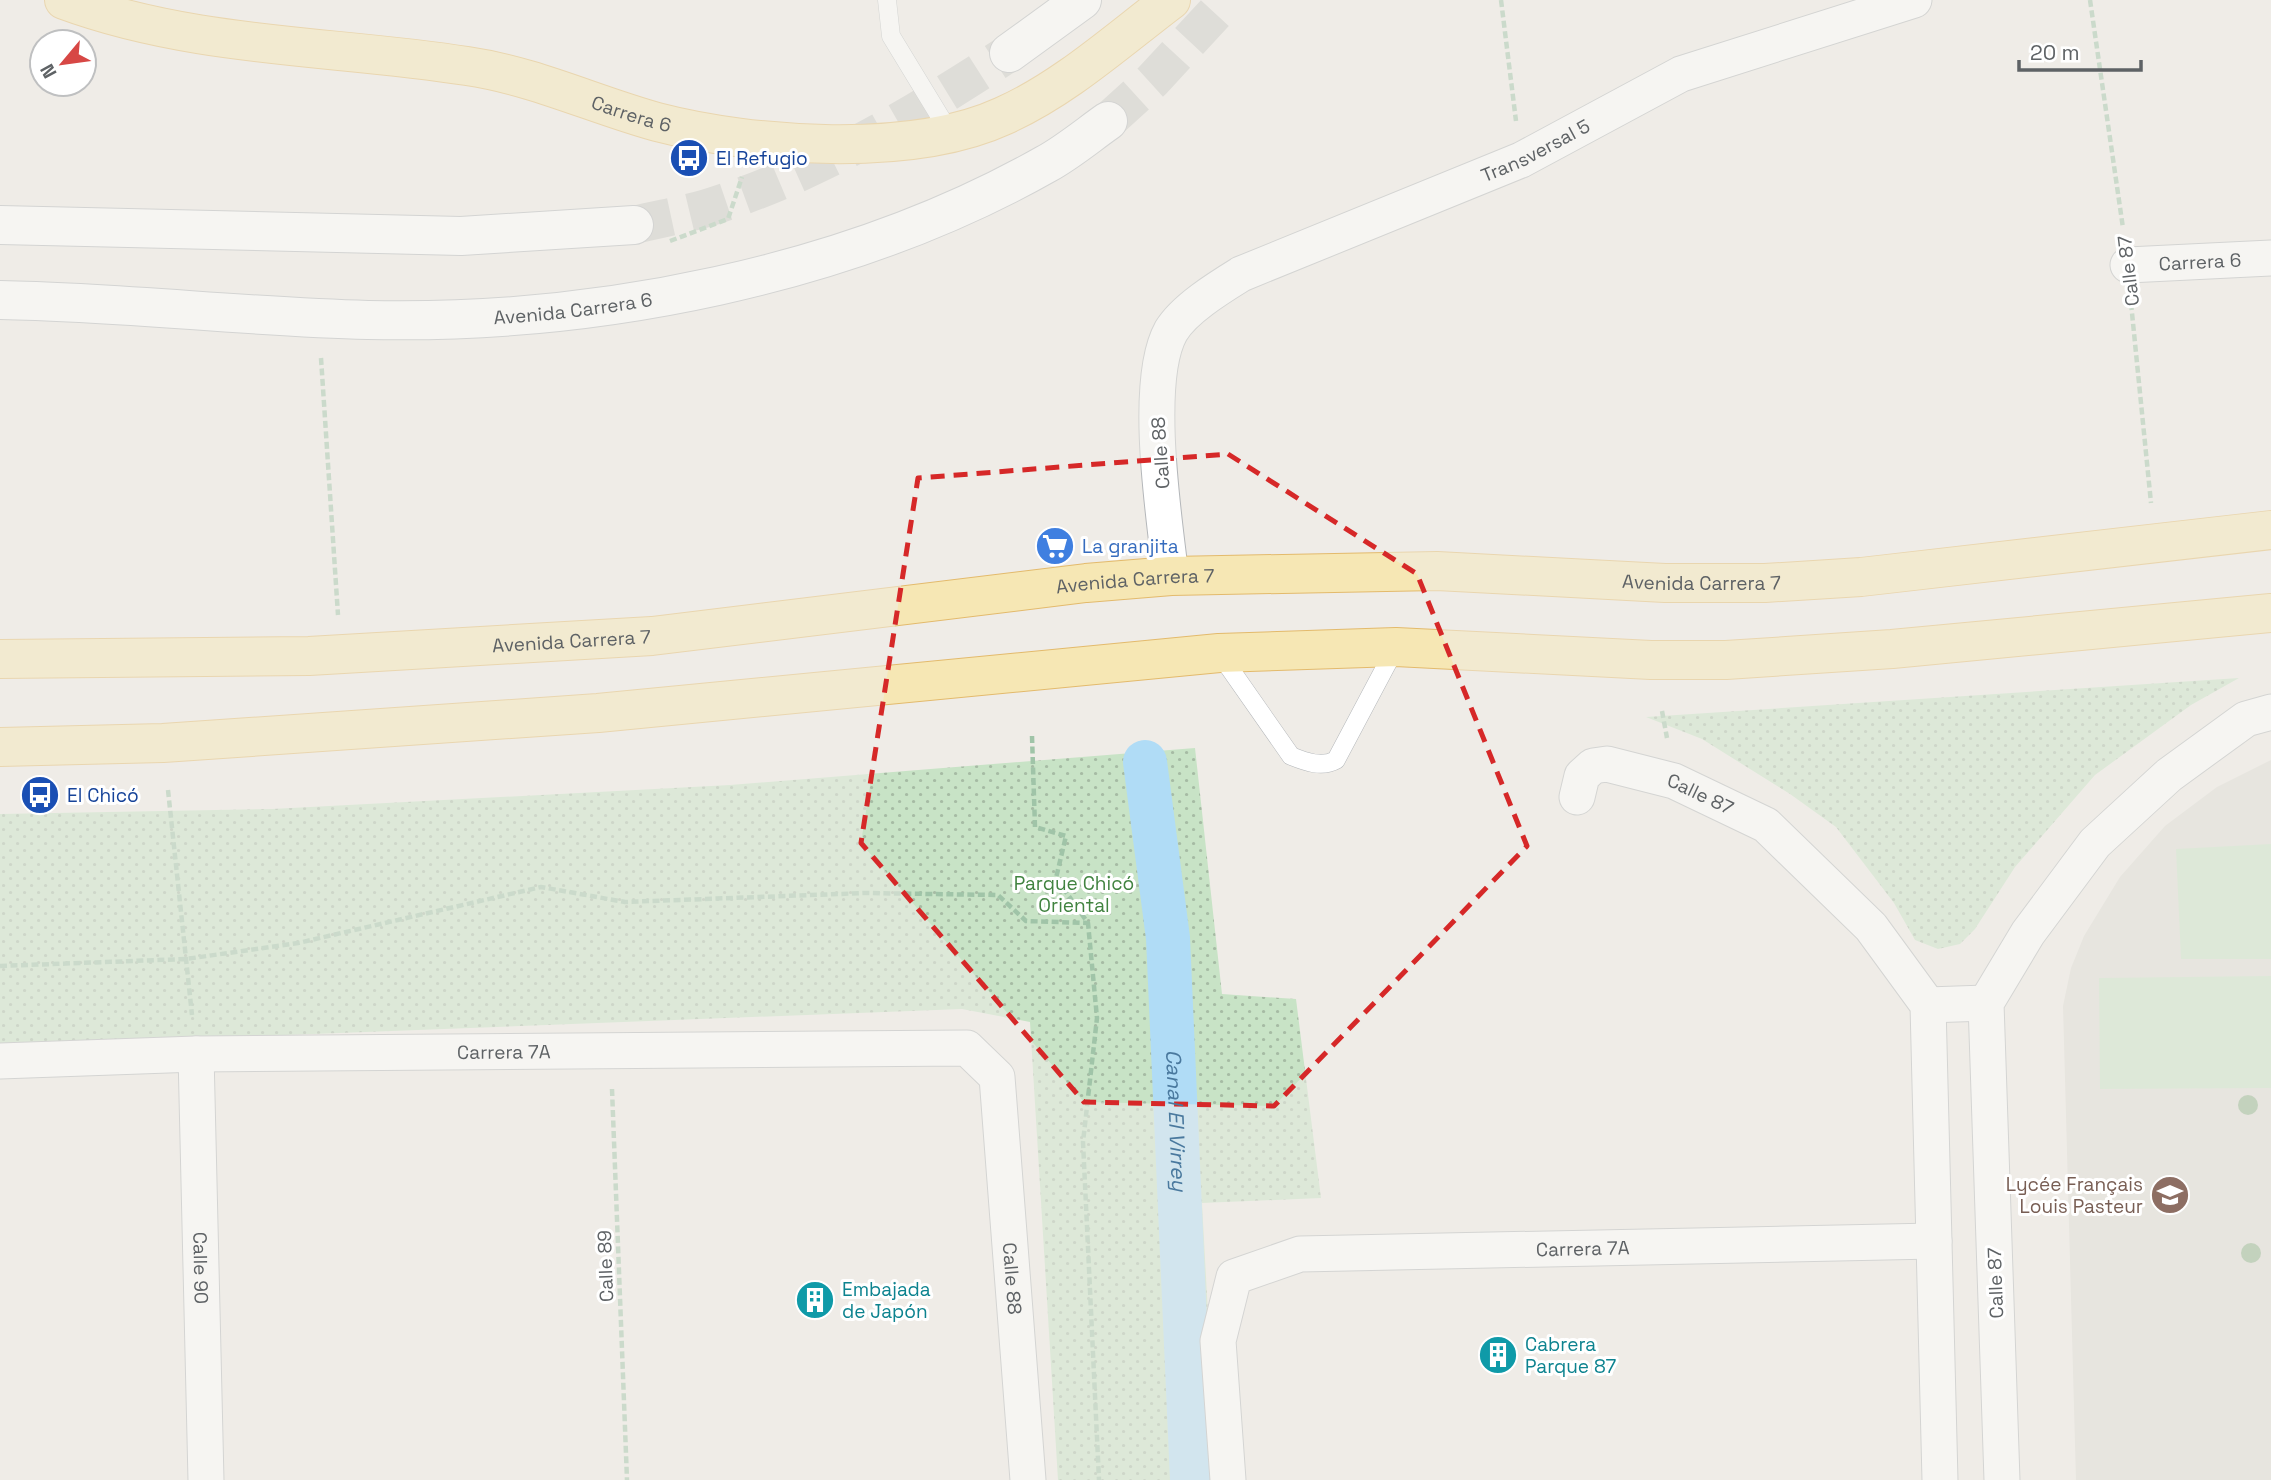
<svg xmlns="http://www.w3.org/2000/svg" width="2271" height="1480" font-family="'Space Grotesk',sans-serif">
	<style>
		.education { fill: #dedbd5 }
		.grass { fill: url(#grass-dots) }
		.garden { fill: #c8e3c6 }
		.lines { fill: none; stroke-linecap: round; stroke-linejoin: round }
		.canal { stroke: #b0dcf6; stroke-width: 44 }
		.secondary-tunnel { stroke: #cbcac6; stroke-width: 38; stroke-dasharray: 38 19; stroke-linecap: butt }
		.service-casing { stroke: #b4b7ba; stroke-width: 19 }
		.minor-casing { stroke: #b4b7ba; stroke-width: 37 }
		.secondary-casing { stroke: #b3b6ba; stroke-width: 40 }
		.primary-casing { stroke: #e3ba6c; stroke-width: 40 }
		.path { stroke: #a0c4a8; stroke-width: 4.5; stroke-dasharray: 7 3.5; stroke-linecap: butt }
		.service { stroke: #fff; stroke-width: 18 }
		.minor { stroke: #fff; stroke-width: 35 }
		.secondary { stroke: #fff; stroke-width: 38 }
		.primary { stroke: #f6e7b4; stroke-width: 38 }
		.tree { fill: #8fb28b }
		.marked { fill: none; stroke: #d62828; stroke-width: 5; stroke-dasharray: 14 9; stroke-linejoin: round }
		.labels { text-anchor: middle; stroke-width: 6; stroke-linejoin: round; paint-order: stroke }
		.street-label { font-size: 19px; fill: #5e6265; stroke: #fff }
		.transit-label { font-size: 19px; fill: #164399; stroke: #fff; text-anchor: start }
		.shop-label { font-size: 19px; fill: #366cbe; stroke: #fff; text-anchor: start }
		.park-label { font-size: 19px; fill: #418340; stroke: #fff }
		.education-label { font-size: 19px; fill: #785e54; stroke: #fff; text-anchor: end }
		.culture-label { font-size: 19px; fill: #0d838f; stroke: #fff; text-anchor: start }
		.water-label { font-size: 21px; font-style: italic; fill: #4a799e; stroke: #fff }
	</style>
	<defs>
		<pattern id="grass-dots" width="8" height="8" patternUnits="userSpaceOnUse" patternTransform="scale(1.75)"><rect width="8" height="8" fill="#c8e3c6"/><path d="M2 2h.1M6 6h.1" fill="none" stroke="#a6bba4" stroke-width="1.8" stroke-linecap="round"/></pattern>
	</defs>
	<rect width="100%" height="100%" fill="#efece7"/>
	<path class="education" d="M2271,760V1480H2076L2063,1006L2071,968L2084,936L2120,877L2165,826L2217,787Z"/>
	<path class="grass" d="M2239,678L2191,705L2095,775L2015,867L1975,929L1960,944L1938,949L1915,940L1894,903L1836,827L1790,794L1702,739L1646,717Z
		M1195,748L1222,994L1296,999L1321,1198L1202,1203L1217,1480H1058L1030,1022L962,1009L0,1046V814L272,809L730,785Z"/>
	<path class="garden" d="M2271,844V959H2181L2176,849Z
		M2271,976V1088L2100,1089L2099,978Z"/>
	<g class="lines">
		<path class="canal" id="s1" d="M1145,762L1168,938L1192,1480"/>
		<path class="secondary-tunnel" d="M1108,121L1152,81L1227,0
			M634,225C658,219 683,215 707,208C816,174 914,115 1009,53"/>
		<g class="service-casing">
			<path id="service" d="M887,0L891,36L950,133
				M1219,653L1291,756C1306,762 1322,768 1336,760L1396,647"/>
		</g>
		<g class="minor-casing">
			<g id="minor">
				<path id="s2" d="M2128,265L2271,258"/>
				<path id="s3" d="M1171,576C1164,518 1143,381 1171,331C1184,309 1220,287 1241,274L1521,160L1681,74L1914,0"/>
				<path id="s4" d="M1577,797L1582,776L1593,766L1607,764L1674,781L1766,825L1871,927L1928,1005L1940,1480"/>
				<path d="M1928,1005L1986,1003"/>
				<path id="s5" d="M196,1054L206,1480"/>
				<path id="s6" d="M0,1061L196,1054L967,1048L997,1077L1028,1480"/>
				<path id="s7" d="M1228,1480L1218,1341L1234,1277L1300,1254L1934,1241"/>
				<path d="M2002,1480L1986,1003L2028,933L2095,843L2169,775L2246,719L2271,712"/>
			</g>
		</g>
		<g class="secondary-casing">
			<g id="secondary">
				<path d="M1009,53L1082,0"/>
				<path d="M0,225L461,236L634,225"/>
				<path id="s8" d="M0,300C123,302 245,317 368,320C595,325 848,276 1046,164C1068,152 1088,135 1108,121"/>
			</g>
		</g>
		<g class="primary-casing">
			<g id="primary">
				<path id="s9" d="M64,0C194,48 332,45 467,66C535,76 592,104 657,122C753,147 912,158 1003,116C1064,89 1118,40 1171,0"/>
				<path id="s10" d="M0,659L309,656L652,636L1086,583L1171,576L1437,571L1665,583H1765L1861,577L2271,530"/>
				<path d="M0,747L163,743L598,713L1219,653L1396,647L1651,660H1726L1892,649L2271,613"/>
			</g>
		</g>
		<path class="path" d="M1501,0L1516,121
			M2090,0L2123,228
			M670,241L728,219L742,177
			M2131,303L2151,503
			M321,358L338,615
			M1662,711L1667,738
			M1032,736L1035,827L1066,836L1056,878L1088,923L1097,1018L1083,1142L1099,1480
			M168,790L192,1015
			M0,966L186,959L298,943L541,887L625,902L865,893L998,895L1026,921L1088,923
			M612,1089L627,1480"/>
		<use href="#service" class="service"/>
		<use href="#minor" class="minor"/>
		<use href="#secondary" class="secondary"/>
		<use href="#primary" class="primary"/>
	</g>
	<g class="tree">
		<circle cx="2248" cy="1105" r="10"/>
		<circle cx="2251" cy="1253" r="10"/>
	</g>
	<path d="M0 0H2271V1480H0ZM1228,454L1417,574L1527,846L1274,1106L1084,1102L861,843L918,478Z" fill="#efece7" fill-opacity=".55" fill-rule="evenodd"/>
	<path class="marked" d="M1228,454L1417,574L1527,846L1274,1106L1084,1102L861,843L918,478Z"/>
	<defs>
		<g id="bus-disc" transform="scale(2.0125)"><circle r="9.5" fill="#1a4fb4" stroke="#fff"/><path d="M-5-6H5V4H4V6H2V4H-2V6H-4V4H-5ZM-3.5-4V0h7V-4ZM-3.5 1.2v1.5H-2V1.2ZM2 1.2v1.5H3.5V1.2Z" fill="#fff"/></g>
		<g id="supermarket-disc" transform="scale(2.0125)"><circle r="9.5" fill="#3f7fe0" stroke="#fff"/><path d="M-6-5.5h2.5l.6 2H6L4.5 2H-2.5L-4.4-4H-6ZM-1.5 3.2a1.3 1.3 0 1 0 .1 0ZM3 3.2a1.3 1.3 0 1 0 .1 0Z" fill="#fff"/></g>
		<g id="school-disc" transform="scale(2.0125)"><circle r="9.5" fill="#8d6e63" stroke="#fff"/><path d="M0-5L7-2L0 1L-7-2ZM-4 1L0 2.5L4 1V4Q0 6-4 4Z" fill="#fff"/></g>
		<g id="building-disc" transform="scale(2.0125)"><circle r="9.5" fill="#0f9aa8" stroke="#fff"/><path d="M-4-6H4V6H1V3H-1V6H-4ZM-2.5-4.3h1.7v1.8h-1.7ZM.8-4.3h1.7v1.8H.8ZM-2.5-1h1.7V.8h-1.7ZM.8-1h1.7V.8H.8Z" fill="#fff"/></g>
	</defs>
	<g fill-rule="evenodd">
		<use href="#bus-disc" x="689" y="158"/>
		<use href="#supermarket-disc" x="1055" y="546"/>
		<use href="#bus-disc" x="40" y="795"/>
		<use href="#school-disc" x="2170" y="1195"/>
		<use href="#building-disc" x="815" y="1300"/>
		<use href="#building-disc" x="1498" y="1355"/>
	</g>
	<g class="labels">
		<g class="street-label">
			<text dy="7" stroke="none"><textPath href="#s9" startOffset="581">Carrera 6</textPath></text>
			<text dy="7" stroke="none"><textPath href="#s3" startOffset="658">Transversal 5</textPath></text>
			<text dy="7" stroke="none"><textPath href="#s2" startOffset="72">Carrera 6</textPath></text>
			<text transform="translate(2128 271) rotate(-97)" y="7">Calle 87</text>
			<text dy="7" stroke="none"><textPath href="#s8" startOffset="574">Avenida Carrera 6</textPath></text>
			<text transform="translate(1160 453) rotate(-94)" y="7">Calle 88</text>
			<text dy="7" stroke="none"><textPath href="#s10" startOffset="1139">Avenida Carrera 7</textPath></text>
			<text dy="7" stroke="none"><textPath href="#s10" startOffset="1706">Avenida Carrera 7</textPath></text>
			<text dy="7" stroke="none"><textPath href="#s10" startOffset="572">Avenida Carrera 7</textPath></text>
			<text dy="7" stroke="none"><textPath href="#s4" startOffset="149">Calle 87</textPath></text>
			<text dy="7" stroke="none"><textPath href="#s6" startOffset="504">Carrera 7A</textPath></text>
			<text dy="7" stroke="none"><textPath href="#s7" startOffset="558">Carrera 7A</textPath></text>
			<text transform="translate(605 1266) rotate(-92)" y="7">Calle 89</text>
			<text dy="7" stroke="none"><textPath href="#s5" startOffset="214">Calle 90</textPath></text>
			<text dy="7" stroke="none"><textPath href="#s6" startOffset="1211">Calle 88</textPath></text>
			<text transform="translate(1995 1283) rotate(-92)" y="7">Calle 87</text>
		</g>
		<g class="transit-label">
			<text x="716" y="165">El Refugio</text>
			<text x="67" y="802">El Chicó</text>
		</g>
		<g class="shop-label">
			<text x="1082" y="553">La granjita</text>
		</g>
		<g class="park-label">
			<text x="1074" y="890">Parque Chicó<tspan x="1074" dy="22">Oriental</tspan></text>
		</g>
		<g class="education-label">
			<text x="2143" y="1191">Lycée Français<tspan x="2143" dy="22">Louis Pasteur</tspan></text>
		</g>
		<g class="culture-label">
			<text x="842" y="1296">Embajada<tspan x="842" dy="22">de Japón</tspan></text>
			<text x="1525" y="1351">Cabrera<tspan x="1525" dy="22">Parque 87</tspan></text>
		</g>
		<g class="water-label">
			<text dy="7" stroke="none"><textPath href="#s1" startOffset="360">Canal El Virrey</textPath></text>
		</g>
	</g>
	<g transform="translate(63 63) rotate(241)"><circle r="33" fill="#ffffff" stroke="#bfc0c1" stroke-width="2"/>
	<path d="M0-5L12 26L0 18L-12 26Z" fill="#d74745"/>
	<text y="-10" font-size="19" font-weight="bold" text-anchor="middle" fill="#5e6265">N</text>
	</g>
	<path d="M2019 60v10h122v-10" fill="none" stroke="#5e6265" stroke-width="3.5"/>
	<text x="2030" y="60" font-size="21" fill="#5e6265" stroke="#ffffff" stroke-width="5" paint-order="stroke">20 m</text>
</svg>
